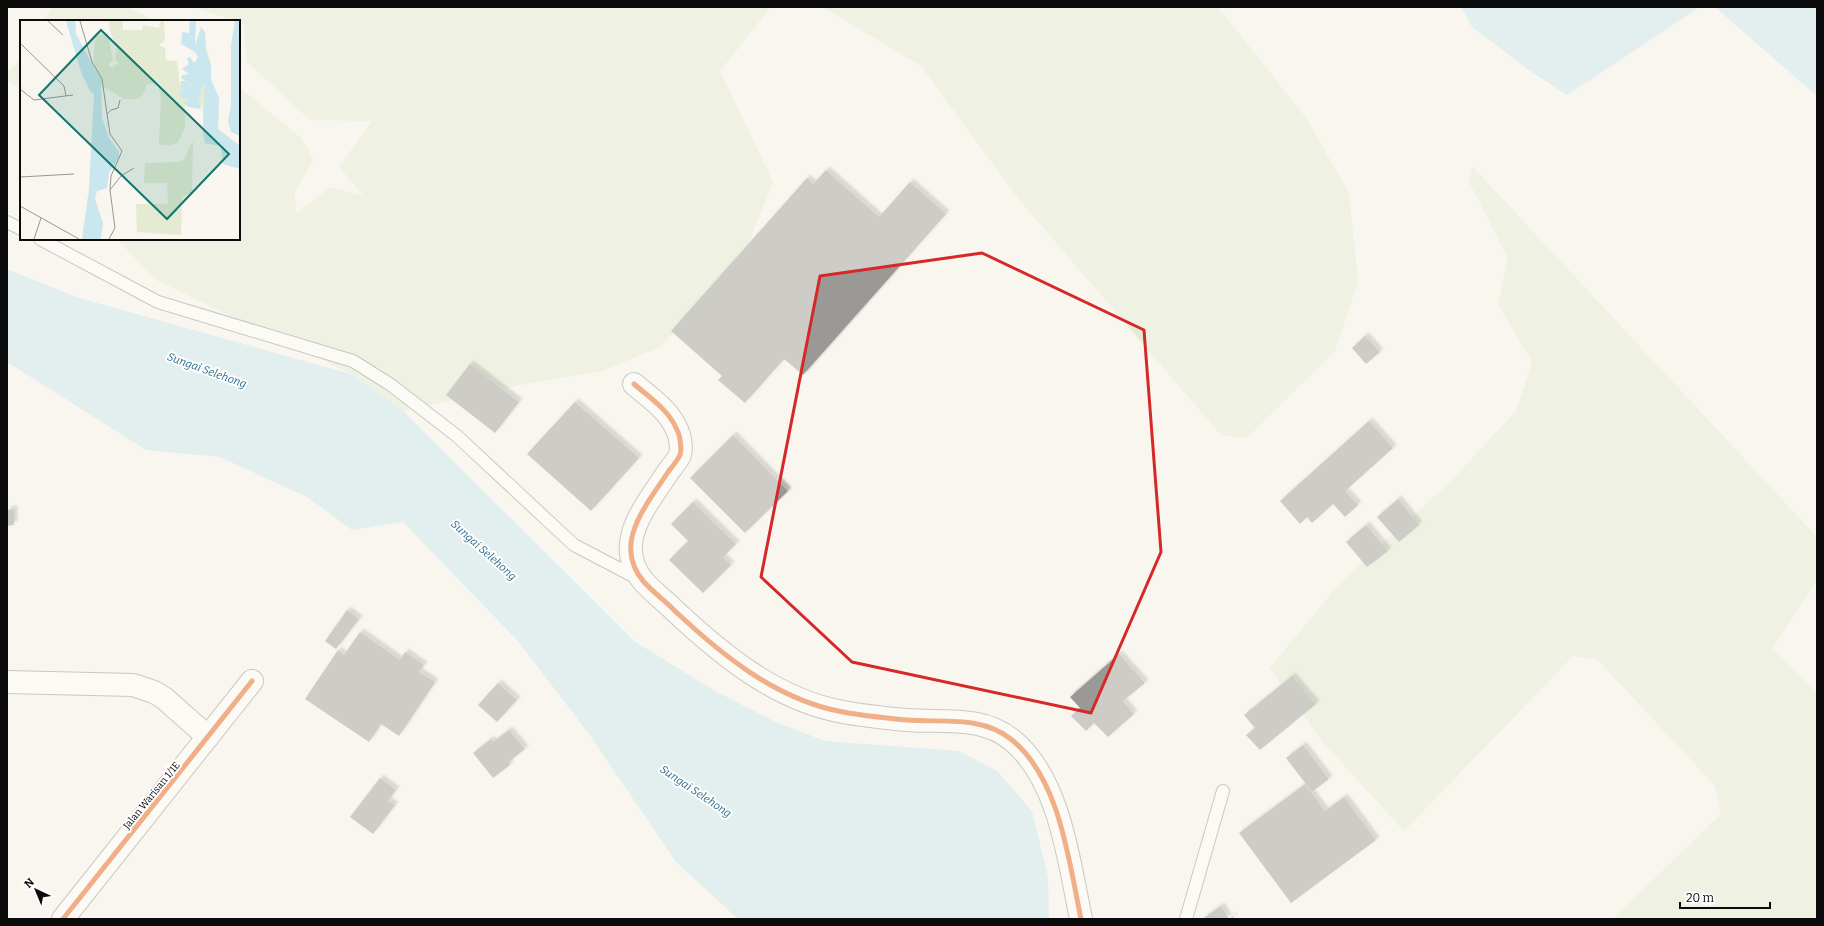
<svg xmlns="http://www.w3.org/2000/svg" width="1824" height="926" font-family="Bitter,serif">
	<style>
		.green { fill: #e4ebd2 }
		.water { fill: #cae6ee }
		.building { fill: #9b9995; filter: url(#shadow) }
		.lines { fill: none; stroke-linecap: round; stroke-linejoin: round }
		.service-casing { stroke: #92918e; stroke-width: 14 }
		.minor-casing { stroke: #92918e; stroke-width: 24 }
		.service { stroke: #fefefd; stroke-width: 12 }
		.minor { stroke: #fefefd; stroke-width: 22 }
		.cycleway-casing { stroke: #fff; stroke-width: 8 }
		.cycleway { stroke: #e8590c; stroke-width: 5 }
		.marked { fill: none; stroke: #d62828; stroke-width: 3; stroke-linejoin: round }
		.labels { text-anchor: middle; stroke-width: 4; stroke-linejoin: round; paint-order: stroke }
		.street-label { font-size: 10px; fill: #0b0b0b; stroke: #fff }
		.water-label { font-size: 11px; font-style: italic; fill: #266a8b; stroke: #fff }
		.inset-road { fill: none; stroke: #999894; stroke-width: 1 }
		.view { fill: #0f766e; fill-opacity: 0.15; stroke: #0f766e; stroke-width: 2 }
		.inset-edge { fill: none; stroke: #0b0b0b; stroke-width: 2 }
	</style>
	<defs>
		<filter id="shadow"><feDropShadow dx="3.5" dy="-3.5" stdDeviation="1" flood-color="#0004"/></filter>
	</defs>
	<rect width="100%" height="100%" fill="#f8f6ef"/>
	<path class="green" d="M52,7H128L155,21H44Z
		M194,7H771L720,71L773,182L741,262L660,347L602,371L526,384L403,411L354,375L156,280L117,239H239V87L301,138L314,160L294,192L297,213L330,187L364,196L339,167L372,121L310,120L247,62L244,25L239,23V21H234Z
		M823,7H1218L1306,118L1349,193L1358,281L1335,351L1247,438L1221,435L1017,197L921,66Z
		M21,57V89L7,80V72L17,63Z
		M1472,166L1817,537V580L1772,649L1817,693V919H1613L1721,814L1715,786L1598,660L1573,656L1404,831L1322,741L1270,668L1340,583L1449,483L1516,411L1532,362L1498,304L1508,258L1469,182Z"/>
	<path class="water" d="M1461,7H1700L1567,95L1526,68L1472,27Z
		M1715,7H1817V96Z
		M7,269L76,297L354,375L403,411L634,641L715,691L776,722L825,741L959,751L997,771L1032,811L1048,877L1049,919H738L676,862L589,734L518,641L403,522L352,530L307,497L220,457L146,450L7,362Z"/>
	<path class="building" d="M826,170L879,217L910,182L946,214L803,375L784,359L745,403L718,380L722,376L671,331L807,178L813,184Z
		M1365,336L1380,352L1366,364L1352,348Z
		M470,364L519,402L495,433L446,395Z
		M575,402L639,458L591,511L527,454Z
		M1369,421L1393,448L1345,491L1358,505L1345,517L1333,504L1312,523L1307,517L1300,524L1280,501Z
		M733,435L788,491L745,533L690,478Z
		M1398,499L1419,525L1399,542L1377,517Z
		M693,502L736,544L723,557L731,565L703,593L669,560L688,541L671,524Z
		M14,509V525L7,526V510Z
		M1366,525L1388,551L1367,567L1346,542Z
		M347,610L359,619L336,649L325,641Z
		M360,632L400,660L405,652L424,665L419,672L435,682L399,736L381,724L369,742L305,699L338,650L344,655Z
		M1119,654L1145,683L1123,701L1134,714L1108,737L1094,723L1086,731L1071,716L1080,708L1070,697Z
		M1292,676L1316,704L1260,750L1246,735L1255,728L1244,715Z
		M498,683L517,700L497,722L478,705Z
		M509,730L525,749L509,762L510,765L493,778L473,753L491,739L493,742Z
		M1303,745L1329,779L1312,792L1286,758Z
		M380,778L396,790L388,801L395,805L373,834L350,817Z
		M1305,784L1325,811L1344,797L1376,840L1291,903L1239,833Z
		M1221,906L1229,919L1233,916L1234,919H1202Z"/>
	<g class="lines">
		<g class="service-casing">
			<path id="service" d="M7,222L21,229
				M40,239L158,302L353,361L391,385L457,436L574,545L639,579
				M1186,919L1223,791"/>
		</g>
		<g class="minor-casing">
			<path id="minor" d="M634,384C650,398 669,410 677,430C680,435 682,449 680,455C677,461 672,467 668,472C647,505 611,544 644,582C653,592 665,601 675,611C723,656 777,700 843,712C864,716 886,718 906,720C943,723 982,715 1012,740C1060,779 1069,862 1081,919
				M7,682L133,685L154,692L164,698L208,737
				M63,919L252,681"/>
		</g>
		<use href="#service" class="service"/>
		<use href="#minor" class="minor"/>
		<g class="cycleway-casing">
			<path id="cycleway" d="M634,384C650,398 669,410 677,430C680,435 682,449 680,455C677,461 672,467 668,472C647,505 611,544 644,582C653,592 665,601 675,611C723,656 777,700 843,712C864,716 886,718 906,720C943,723 982,715 1012,740C1060,779 1069,862 1081,919
				M63,919L252,681"/>
		</g>
		<use href="#cycleway" class="cycleway"/>
	</g>
	<path d="M0 0H1824V926H0ZM982,253L1144,330L1161,552L1091,713L852,662L761,577L820,276Z" fill="#f8f6ef" fill-opacity=".55" fill-rule="evenodd"/>
	<path class="marked" d="M982,253L1144,330L1161,552L1091,713L852,662L761,577L820,276Z"/>
	<g class="labels">
		<g class="street-label">
			<text transform="translate(151 795) rotate(-51)" y="4">Jalan Warisan 1/1E</text>
		</g>
		<g class="water-label">
			<text transform="translate(207 370) rotate(20)" y="4">Sungai Selehong</text>
			<text transform="translate(484 550) rotate(42)" y="4">Sungai Selehong</text>
			<text transform="translate(696 791) rotate(34)" y="4">Sungai Selehong</text>
		</g>
	</g>
	<g transform="translate(20 20)">
		<rect width="220" height="220" fill="#f8f6ef"/>
		<path d="M89,1H103V10H122L123,5L139,8L140,1H144L145,20L139,25L145,28L146,40L157,41L160,64L163,66L170,67L185,24L191,45V60L199,78L198,109L201,113V126L185,123L182,82L180,89L165,85V107L158,122L151,125H139L141,77L138,63L127,64L123,75L116,79H104L82,66L73,40L76,16L88,13L93,40L88,45L93,48L94,45L99,44L95,40L97,28L90,12ZM173,121L172,173L162,176L161,215L117,212L116,184H147L148,181L147,163H124L125,143L160,142L164,139Z" fill="#e4ebd2"/>
		<path d="M46,1H55L56,14L81,60L82,98L89,118L99,132V137L89,153L87,168L77,171L75,179L83,203L81,219H62L69,169L74,74L70,71L61,52ZM170,1H176L175,26L181,7L185,12L186,31L191,45V60L199,78L198,109L220,126V149L203,144L201,126L185,123L183,112L185,65L181,68L179,81L181,89L168,87L163,82H167L168,79L159,76L160,70L167,69L161,68V61H166L161,58L162,55L169,54L162,49L169,44L167,38L170,37L174,43L178,37L175,32L161,24L162,12L169,13ZM215,1H219L220,5V116L211,112L208,101L211,85V25Z" fill="#cae6ee"/>
		<path class="inset-road" d="M28,1L43,15M60,1L72,42L82,59L87,94M0,23L44,66L46,76M0,69L14,80L53,75M0,157L54,154M90,170L101,156L114,148M0,186L59,219M14,219L21,198M89,219L95,208L90,170L91,156L102,131L90,114L87,94L91,90L98,88L100,80"/>
		<path class="view" d="M81,10L209,134L147,199L19,75Z"/>
		<rect width="220" height="220" class="inset-edge"/>
	</g>
	<rect width="1824" height="926" fill="none" stroke="#0b0b0b" stroke-width="16"/>
	<g transform="translate(36 890) rotate(316)" stroke="#ffffff" stroke-width="3" paint-order="stroke">
	<path d="M0-3L7 15L0 10L-7 15Z" fill="#0b0b0b"/>
	<text y="-6" font-size="11" font-weight="bold" text-anchor="middle" fill="#0b0b0b">N</text>
	</g>
	<path d="M1680 902v6h90v-6" fill="none" stroke="#0b0b0b" stroke-width="2"/>
	<text x="1686" y="902" font-size="12" fill="#0b0b0b" stroke="#ffffff" stroke-width="3" paint-order="stroke">20 m</text>
</svg>
